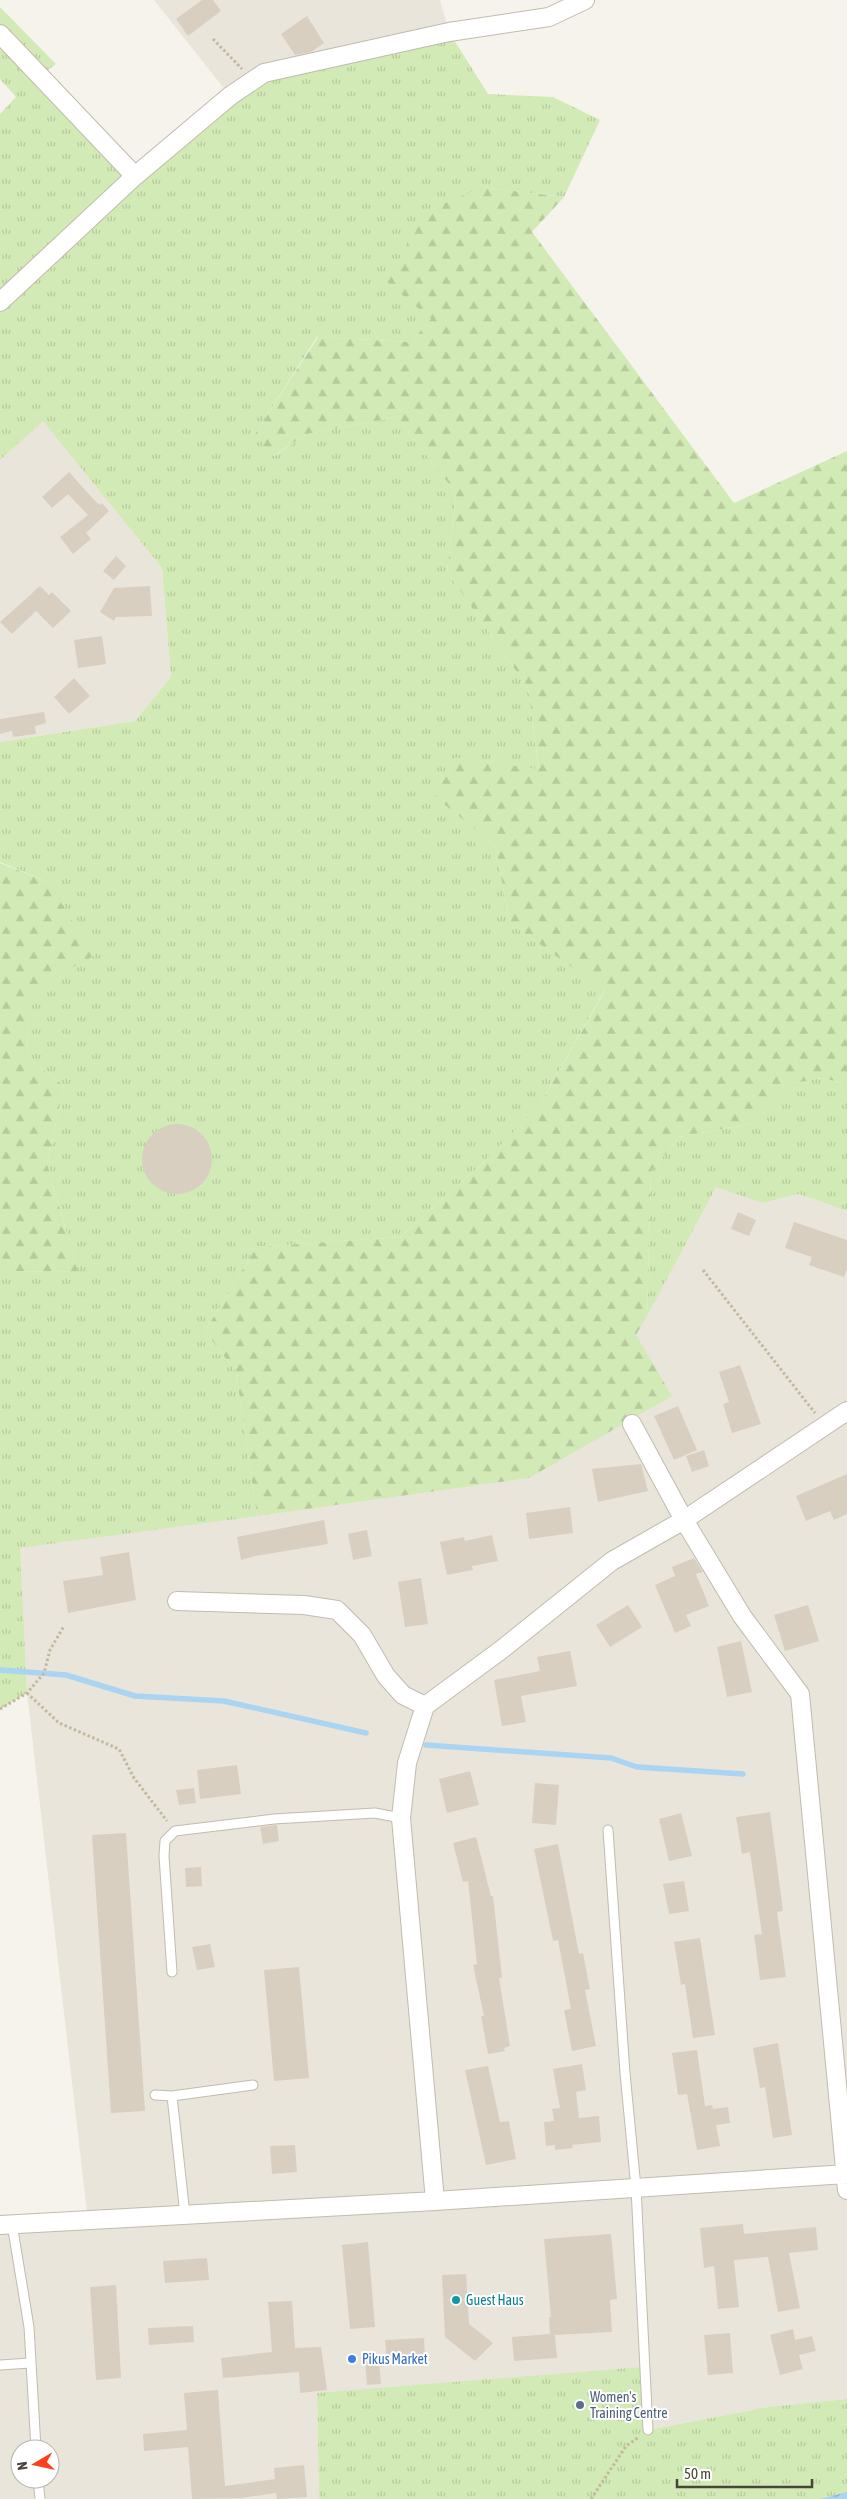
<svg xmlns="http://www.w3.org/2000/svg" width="847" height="2499" font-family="'Asap Condensed',sans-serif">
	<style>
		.residential { fill: #eae5da; fill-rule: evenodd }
		.grass { fill: url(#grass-tufts) }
		.forest { fill: url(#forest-firs) }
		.water { fill: url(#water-waves) }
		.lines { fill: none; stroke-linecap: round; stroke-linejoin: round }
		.stream { stroke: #a9d4f2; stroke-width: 5.5 }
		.building { fill: #d8cfc1 }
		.service-casing { stroke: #c2bbae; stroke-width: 11 }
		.minor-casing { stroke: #c2bbae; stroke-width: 20 }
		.path { stroke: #c4b79f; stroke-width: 3; stroke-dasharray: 2.5 2.5; stroke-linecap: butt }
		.service { stroke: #fff; stroke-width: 9 }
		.minor { stroke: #fff; stroke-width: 18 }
		.culture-dot { fill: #0f9aa8; stroke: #fff; stroke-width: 2 }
		.shop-dot { fill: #3f7fe0; stroke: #fff; stroke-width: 2 }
		.service-dot { fill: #5c6f8a; stroke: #fff; stroke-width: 2 }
		.labels { text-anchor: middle; stroke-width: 4; stroke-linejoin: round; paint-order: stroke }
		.culture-label { font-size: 14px; fill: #0d838f; stroke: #fff; text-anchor: start }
		.shop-label { font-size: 14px; fill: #366cbe; stroke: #fff; text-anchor: start }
		.service-label { font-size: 14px; fill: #4e5e75; stroke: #fff; text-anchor: start }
	</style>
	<defs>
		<pattern id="grass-tufts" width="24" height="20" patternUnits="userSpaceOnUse" patternTransform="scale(1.25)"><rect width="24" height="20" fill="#d2eab5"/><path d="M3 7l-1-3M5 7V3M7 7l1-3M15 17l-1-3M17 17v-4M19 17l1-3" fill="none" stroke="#b6ca9c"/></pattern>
		<pattern id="forest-firs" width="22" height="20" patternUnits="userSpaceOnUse" patternTransform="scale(1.25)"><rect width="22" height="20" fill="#d2eab5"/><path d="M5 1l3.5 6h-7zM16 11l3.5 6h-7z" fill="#b6ca9c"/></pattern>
		<pattern id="water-waves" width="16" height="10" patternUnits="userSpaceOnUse" patternTransform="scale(1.25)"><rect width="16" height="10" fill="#a9d4f2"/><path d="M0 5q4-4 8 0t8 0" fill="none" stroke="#8caec5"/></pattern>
	</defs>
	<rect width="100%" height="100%" fill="#f6f3ec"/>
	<path class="residential" d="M154,0H440L449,32L230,96Z
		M43,420L162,568L171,677L135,721L0,742V460Z
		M716,1186L763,1203L799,1194L847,1211V2399L768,2407L648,2430L317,2393L319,2499H0V2225L88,2221L27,1693L19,1548L529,1478L636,1335ZM20,2449H50V2479H20Z"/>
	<path class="grass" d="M0,7L56,64L40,76L135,176L264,73L449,32L488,94L553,97L600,120L564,197L482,187L431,319L411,342L317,337L255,434L274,456L307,434L397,417L456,493L447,572L528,688L539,770L455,758L436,797L495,845L510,923L605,990L538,1108L483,1163L400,1237L256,1247L205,1331L236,1372L257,1516L20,1548L27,1693L0,1709V1271L78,1272L47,1164L64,1086L28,1058L27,1024L48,882L0,862V742L135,721L171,677L162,568L43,421L0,460V114L16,97L0,79Z
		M822,1078L847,1084V1211L799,1194L763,1203L716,1187L647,1316L651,1172L679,1137L754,1123L790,1084Z
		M643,2367L648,2430L768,2407L847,2399V2492L819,2499H319L317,2393Z"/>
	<path class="forest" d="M482,187L564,197L532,232L734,503L847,451V1084L822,1078L790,1084L754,1123L679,1137L651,1172L647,1316L636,1335L672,1396L529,1478L257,1516L236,1372L205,1331L256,1247L400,1237L483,1163L538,1108L605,991L510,923L495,845L435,797L455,758L539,769L528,688L447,572L456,493L397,417L307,434L273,456L255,434L318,337L411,342L431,319L386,281L427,211Z
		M0,863L48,882L94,956L33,988L27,1024L28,1058L64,1086L47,1164L78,1272L0,1271Z"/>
	<path class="water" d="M847,2492V2499H819Z"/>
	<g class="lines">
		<path class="stream" d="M0,1670L66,1675L135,1696L224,1701L366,1733
			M426,1745L611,1758L637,1767L743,1774"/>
	</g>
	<path class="building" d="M202,0H213L221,11L188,36L176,19Z
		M307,16L324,43L311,52L295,55L281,34Z
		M69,472L95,501L100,505L102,503L109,511L86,533L91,539L73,554L60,537L88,515L68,494L52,508L42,497Z
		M116,556L126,566L114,580L103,571Z
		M40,586L49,595L52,592L71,611L53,628L36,611L12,634L0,622Z
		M150,586L152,616L116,617L114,621L100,612L114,588Z
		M102,636L106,664L78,668L74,640Z
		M74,678L90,696L69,714L54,697Z
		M44,712L46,723L35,726L36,734L13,737L12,731L0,734V719Z
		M142 1159a35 35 0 1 1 70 0a35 35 0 1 1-70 0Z
		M738,1212L756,1220L749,1236L731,1229Z
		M794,1222L847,1240V1269L844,1277L809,1265L812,1257L785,1248Z
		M740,1365L761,1424L732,1433L723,1404L729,1402L719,1372Z
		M678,1406L697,1450L674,1460L654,1416Z
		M704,1450L709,1466L692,1472L686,1456Z
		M641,1464L648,1491L598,1502L592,1469Z
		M847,1474V1514L834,1520L830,1511L806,1521L796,1496Z
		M570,1507L573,1533L529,1539L526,1513Z
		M324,1520L328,1544L255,1556L241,1560L237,1537Z
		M367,1530L372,1556L353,1560L348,1534Z
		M492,1535L498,1561L472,1566L473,1570L447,1575L440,1542L464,1537L465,1541Z
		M129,1552L136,1600L68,1613L63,1581L103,1575L100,1557Z
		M694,1558L703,1572L696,1574L709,1606L686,1615L691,1626L675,1633L655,1585L675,1576L672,1567Z
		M421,1578L428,1624L405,1627L398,1582Z
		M628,1605L642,1627L610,1647L596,1625Z
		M808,1605L819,1641L785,1651L774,1615Z
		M741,1641L752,1692L727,1697L717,1647Z
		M570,1651L577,1686L521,1696L526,1722L502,1726L494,1680L540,1671L537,1657Z
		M237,1765L241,1794L200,1799L197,1770Z
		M470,1771L479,1805L447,1813L439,1779Z
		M535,1783L559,1785L556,1825L532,1823Z
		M194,1788L196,1803L179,1805L176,1790Z
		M770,1812L783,1911L777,1912L786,1977L760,1980L754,1935L762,1934L750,1852L742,1854L736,1817Z
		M681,1813L692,1856L669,1861L659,1819Z
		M277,1825L279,1841L263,1844L260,1827Z
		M126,1833L145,2111L111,2113L92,1835Z
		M476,1837L491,1896H493L502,1978H499L510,2046L504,2048L505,2051L488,2054L481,2016H484L473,1965L477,1964L468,1881L463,1882L453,1843Z
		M558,1844L579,1954L583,1953L590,1989L585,1990L596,2046L572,2051L564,2010L571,2009L558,1940L553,1941L534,1849Z
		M201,1867L202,1886L186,1887L185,1868Z
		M684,1881L689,1911L669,1914L663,1884Z
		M700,1938L715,2035L693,2038L685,1984L681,1985L674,1942Z
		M210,1944L215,1967L197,1970L192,1947Z
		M299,1967L309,2078L274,2081L264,1970Z
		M778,2043L792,2135L773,2138L765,2087L760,2088L753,2048Z
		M697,2050L705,2106L712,2105L713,2109L728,2107L730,2123L716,2125L720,2146L697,2150L687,2094L678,2095L672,2053Z
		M582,2064L586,2090L576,2092L579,2118L599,2116L601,2142L572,2145L573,2148L555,2150V2145L546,2146L544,2122L554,2121L552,2109L560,2108L553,2069Z
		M488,2066L500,2122L509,2121L516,2159L486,2165L465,2070Z
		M295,2145L297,2172L272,2174L270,2146Z
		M743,2224L744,2234L816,2227L818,2250L789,2253L800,2308L778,2312L768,2257L734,2260L739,2307L718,2309L714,2266L704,2268L700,2228Z
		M611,2234L617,2299L610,2300L612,2332L555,2335L557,2358L514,2361L512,2337L550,2334L549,2317H551L544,2239Z
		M368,2242L375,2327L350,2329L342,2245Z
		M207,2258L209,2280L165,2283L163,2261Z
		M466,2274L469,2324L493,2343L475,2361L445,2337L442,2275Z
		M116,2285L121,2378L96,2380L90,2287Z
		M292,2301L295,2348L321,2347L327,2390L300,2393L299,2372L223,2378L221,2358L272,2352L268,2302Z
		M193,2326L194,2342L149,2345L148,2328Z
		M793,2329L795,2340L812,2336L816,2351L799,2355L803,2369L780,2375L770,2335Z
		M730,2333L733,2373L708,2375L704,2335Z
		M424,2338L425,2357L387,2360L385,2340Z
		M379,2359L381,2384L367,2385L365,2360Z
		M218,2390L225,2486L275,2479L274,2468L304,2465L307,2497L277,2499L276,2493L241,2498L192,2499L188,2447L144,2451L143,2434L187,2430L184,2393Z"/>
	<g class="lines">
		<g class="service-casing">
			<path id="service" d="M608,1830L625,2073L636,2188L648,2430
				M172,1972L164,1856L165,1841L175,1831L274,1819L375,1813L401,1818
				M155,2095L172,2096L253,2085
				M172,2096L185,2215
				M12,2224L29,2327L36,2449
				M0,2365L30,2363
				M38,2479L40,2499"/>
		</g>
		<g class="minor-casing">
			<path id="minor" d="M0,34L135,176
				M0,302L135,176L230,96L264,73L449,32L549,17L585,0
				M632,1424L684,1520L742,1616L800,1694L847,2190
				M177,1601L304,1605L337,1610L362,1635L386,1676L403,1695L425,1706
				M435,2201L401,1818L407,1763L425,1706L501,1650L612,1561L684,1520L847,1411
				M0,2225L435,2201L847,2174"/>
		</g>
		<path class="path" d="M213,39L242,69
			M703,1270L815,1413
			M27,1693L59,1723L119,1749L134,1778L167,1821
			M0,1709L27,1693L44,1673L50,1650L64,1626
			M591,2499L626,2446L639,2437"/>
		<use href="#service" class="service"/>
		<use href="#minor" class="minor"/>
	</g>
	<circle class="culture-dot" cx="456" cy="2300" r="5"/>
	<circle class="shop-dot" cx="352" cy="2359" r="5"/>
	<circle class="service-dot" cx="580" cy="2405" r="5"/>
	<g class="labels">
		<g class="culture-label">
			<text x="466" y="2305">Guest Haus</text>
		</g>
		<g class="shop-label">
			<text x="362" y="2364">Pikus Market</text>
		</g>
		<g class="service-label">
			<text x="590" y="2402">Women's<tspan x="590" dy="16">Training Centre</tspan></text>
		</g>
	</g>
	<g transform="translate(35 2464) rotate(261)"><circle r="24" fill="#ffffff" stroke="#b7b4b0"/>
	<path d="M0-4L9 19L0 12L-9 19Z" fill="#fc3f1d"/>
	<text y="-8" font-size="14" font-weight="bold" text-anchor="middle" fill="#4b4439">N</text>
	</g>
	<path d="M677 2479v8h135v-8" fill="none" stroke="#4b4439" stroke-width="2.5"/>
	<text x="684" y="2479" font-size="15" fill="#4b4439" stroke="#ffffff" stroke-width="4" paint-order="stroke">50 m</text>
</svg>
